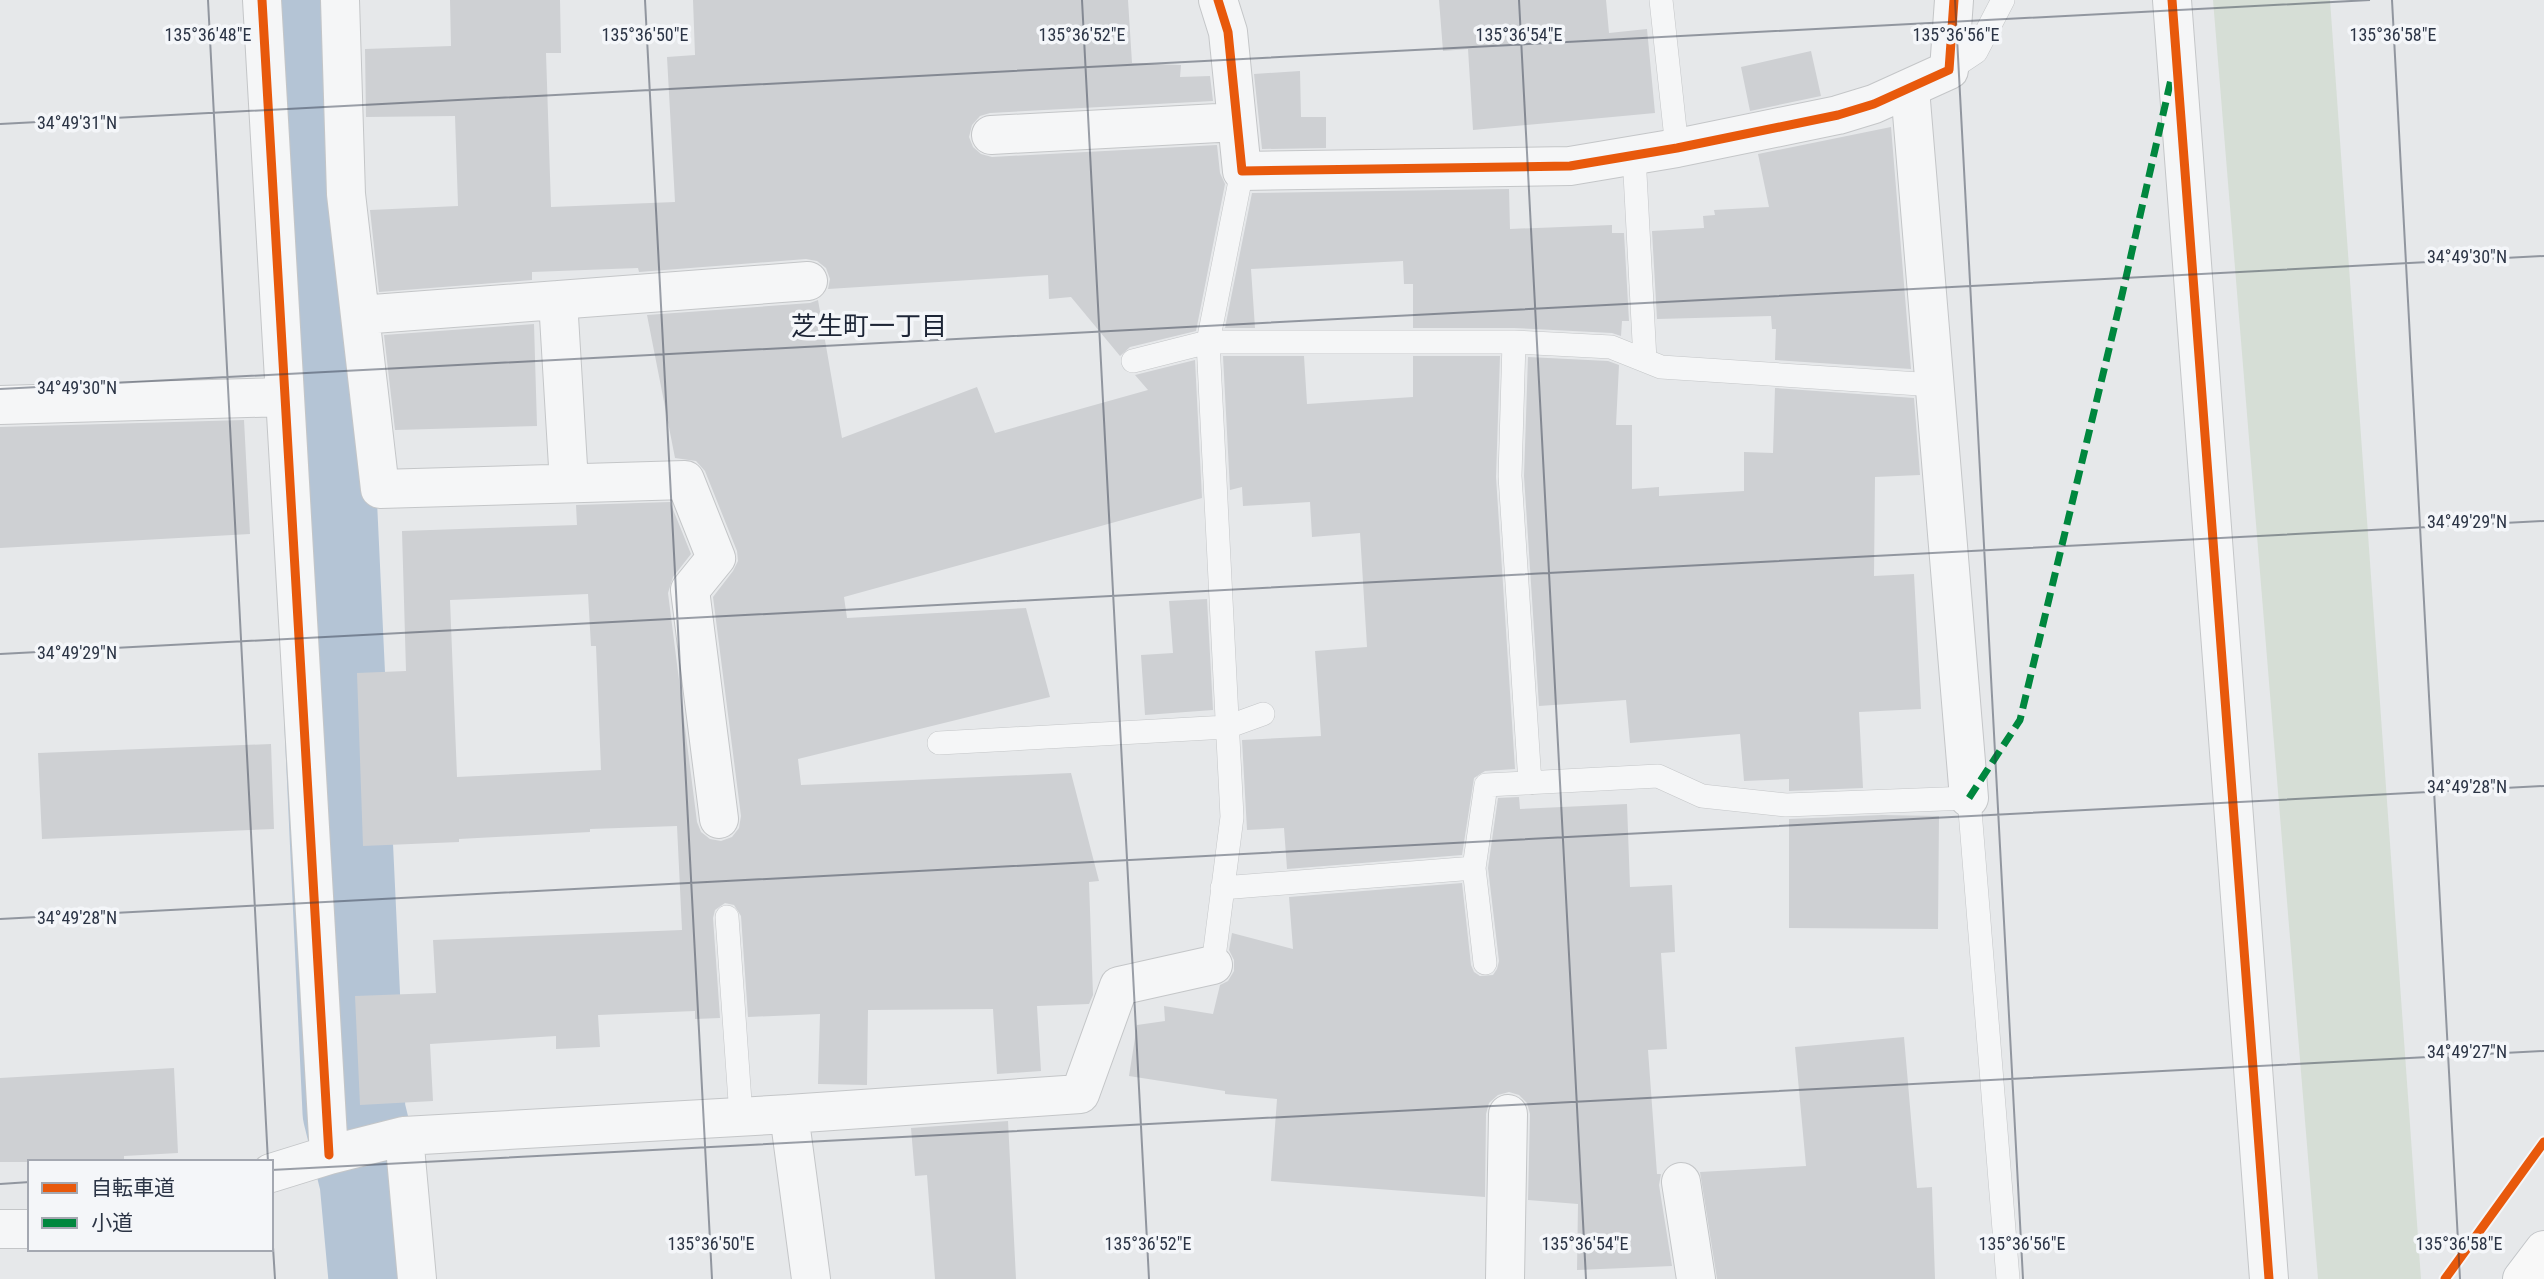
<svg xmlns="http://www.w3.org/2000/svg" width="2544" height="1279" font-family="'Roboto Condensed','Noto Sans JP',sans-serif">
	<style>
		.green { fill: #d6ded6 }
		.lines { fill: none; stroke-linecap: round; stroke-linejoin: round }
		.river { stroke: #b4c4d5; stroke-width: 103 }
		.building { fill: #ced0d3; fill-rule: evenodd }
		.service-casing { stroke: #c4c6c8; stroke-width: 24 }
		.minor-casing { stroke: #c4c6c8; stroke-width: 40 }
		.tertiary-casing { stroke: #c4c6c8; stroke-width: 40 }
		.primary-casing { stroke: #c2c5c8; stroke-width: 40 }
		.service { stroke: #f5f6f7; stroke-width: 23 }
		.minor { stroke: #f5f6f7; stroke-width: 38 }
		.tertiary { stroke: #f5f6f7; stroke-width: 38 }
		.primary { stroke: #f8f8f8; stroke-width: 38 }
		.quiet { stroke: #00873e; stroke-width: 7; stroke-dasharray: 14 7; stroke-linecap: butt }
		.cycleway-casing { stroke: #f4f6f9; stroke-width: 13 }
		.cycleway { stroke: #e8590c; stroke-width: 9 }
		.ticks { fill: none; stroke: #2b3445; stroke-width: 2; stroke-opacity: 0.45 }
		.labels { text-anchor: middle; stroke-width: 7; stroke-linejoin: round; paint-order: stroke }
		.neighbourhood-label { font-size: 26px; fill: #1d2536; stroke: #f4f6f9 }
		.ticks-label { font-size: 18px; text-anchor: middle; fill: #2b3445; stroke: #f4f6f9; stroke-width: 7; stroke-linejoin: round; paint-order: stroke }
	</style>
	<rect width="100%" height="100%" fill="#e6e8ea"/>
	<path class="green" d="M2213,0H2330L2421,1279H2318Z"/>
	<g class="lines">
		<path class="river" d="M302,0L354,1112L371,1181L380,1279"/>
	</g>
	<path class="building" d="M450,0H560L561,53H546L551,207L675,202L667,57L695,55L693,0H1128L1132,63L1181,65L1180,77L1210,76L1213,101L990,113L980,116L972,125L969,137L973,147L981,154L992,157L1217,145L1220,173L1225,184L1196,331L1130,347L1120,356L1071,297L1049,299L1048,275L828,289L830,279L826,268L817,261L806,259L639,272L638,268L532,272V280L379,292L370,210L458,206L455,116L366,117L365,49L451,46Z
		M1439,0H1606L1609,33L1647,29L1655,113L1473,130L1468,49L1443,51Z
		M1811,51L1821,96L1750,111L1741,67Z
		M1300,71L1301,117H1326V148L1262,149L1254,74Z
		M1891,127L1911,369L1775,360L1776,329H1772L1771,316L1657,319L1652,231L1704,228L1703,216L1715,215L1714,210L1769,207L1758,154Z
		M1509,189L1510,229L1612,225V233H1624L1629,321H1622L1621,336L1612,333L1514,328H1413V284H1404L1403,261L1251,269L1255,328H1225L1252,193Z
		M818,300L842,438L977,387L995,433L1148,390L1135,375L1195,360L1202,498L844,597L847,618L1026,608L1050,697L798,759L801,785L1071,773L1099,881L1089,882L1093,995L1089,1004L1037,1006L1041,1071L997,1074L993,1009L868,1010L867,1085L818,1084L820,1014L748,1017L741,916L734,905L725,903L715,910L713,918L720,1018L695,1019V1011L598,1015L600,1047L556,1049V1036L430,1044L433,1101L360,1105L355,996L436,993L433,940L682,930L677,826L590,829V832L459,839V842L363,846L357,673L406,671L402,531L577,525L576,505L670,502L691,554L673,577L668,593L697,822L701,832L710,839L721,841L732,837L739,828L741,816L713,597L733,571L738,561L737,551L705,471L696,461L675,458L647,315L810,303ZM588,594L591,646H596L601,770L457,777L450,600Z
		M534,324L537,426L395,430L384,335Z
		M1223,356H1304L1307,404L1413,397V356H1500L1496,477L1515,769L1485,771L1474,778L1462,855L1287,869L1284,828L1247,830L1242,740L1321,736L1315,651L1367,647L1360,533L1312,537L1310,502L1243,506L1242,487L1230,490Z
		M1528,357L1608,361L1619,365L1616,425H1632V489L1659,487V496L1744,491V452L1773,453L1775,388L1914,398L1920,475L1875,477L1874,576L1914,574L1921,709L1859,712L1863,788L1789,791V779L1744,781L1740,734L1630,743L1626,700L1539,706L1524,476Z
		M244,420L250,534L0,548V427Z
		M1207,599L1213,710L1145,715L1141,655L1173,653L1169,601Z
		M271,744L274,829L42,839L38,753Z
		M1519,797L1520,809L1627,804L1630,887L1672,885L1675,952L1661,953L1667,1049L1648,1050L1657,1174H1661L1659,1185L1672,1266L1577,1270L1578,1204L1528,1200L1530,1114L1527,1103L1519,1095L1509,1092L1498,1095L1489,1103L1486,1114L1485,1197L1271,1181L1277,1099L1225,1094V1091L1129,1076L1137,1025L1165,1021L1164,1006L1213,1014L1220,985L1228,981L1234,971V960L1229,950L1232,933L1293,949L1289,897L1462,883L1471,965L1474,972L1480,976L1493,975L1497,969L1499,961L1488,868L1498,798Z
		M1882,815L1939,816L1938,929L1789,928V819Z
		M1904,1037L1917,1188L1932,1187L1935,1279H1717L1700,1172L1806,1166L1795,1047Z
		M174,1068L178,1153L124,1156V1162H0V1078Z
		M1008,1121L1016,1279H935L927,1175L915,1176L911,1128Z"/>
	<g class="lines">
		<g class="service-casing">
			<path id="service" d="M1661,0L1677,148
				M1949,70L1976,52L2003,0
				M1634,155L1645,360
				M1514,342L1510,476L1530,783
				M1133,361L1208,342H1514L1611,347L1661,367L1935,385
				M939,743L1227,727L1263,714
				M1222,888L1474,868
				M727,917L741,1116
				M1485,963L1474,868L1486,785L1658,776L1702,796L1786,805L1969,798L2008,1279
				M1213,965L1232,817L1208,342L1242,171"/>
		</g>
		<g class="minor-casing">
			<path id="minor" d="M262,0L329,1155
				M340,0L346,194L380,489L685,480L716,558L690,590L719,819
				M1218,0L1228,32L1242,171L1570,166L1677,148L1838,115L1874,104L1949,70L1954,0
				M1910,89L1969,798
				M991,135L1237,122
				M558,300L569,483
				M360,315L808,281
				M0,405L285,397
				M789,1114L1080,1094L1119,986L1213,965
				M404,1136L417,1279
				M271,1173L329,1155L404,1136L789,1114L811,1279
				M1681,1182L1696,1279
				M0,1229H30
				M1505,1279L1508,1114"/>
		</g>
		<g class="tertiary-casing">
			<path id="tertiary" d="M2172,0L2269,1279"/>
		</g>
		<g class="primary-casing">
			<path id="primary" d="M2522,1279L2544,1250"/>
		</g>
		<use href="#service" class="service"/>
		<use href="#minor" class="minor"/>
		<use href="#tertiary" class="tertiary"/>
		<use href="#primary" class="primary"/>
		<path class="quiet" d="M1969,798L2020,720L2122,295L2172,75"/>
		<g class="cycleway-casing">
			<path id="cycleway" d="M262,0L329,1155
				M1218,0L1228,32L1242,171L1570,166L1677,148L1838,115L1874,104L1949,70L1954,0
				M2172,0L2269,1279
				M2445,1279L2544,1142"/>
		</g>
		<use href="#cycleway" class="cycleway"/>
	</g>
	<path class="ticks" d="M208,0L268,1162M645,0L712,1279M1082,0L1149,1279M1519,0L1586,1279M1955,0L2023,1279M2392,0L2460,1279M0,124L2370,0M0,389L2544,256M0,654L2544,521M0,919L2544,786M271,1170L2544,1051M0,1184L30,1182M271,1215L275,1279"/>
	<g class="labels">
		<g class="neighbourhood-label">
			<text x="869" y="335">芝生町一丁目</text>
		</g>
	</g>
	<g class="ticks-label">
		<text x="208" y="41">135°36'48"E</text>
		<text x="645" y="41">135°36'50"E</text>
		<text x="1082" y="41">135°36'52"E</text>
		<text x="1519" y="41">135°36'54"E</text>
		<text x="1956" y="41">135°36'56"E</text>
		<text x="2393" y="41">135°36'58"E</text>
		<text x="77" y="129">34°49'31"N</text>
		<text x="2467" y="263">34°49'30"N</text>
		<text x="77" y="394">34°49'30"N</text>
		<text x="2467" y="528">34°49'29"N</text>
		<text x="77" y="659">34°49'29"N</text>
		<text x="2467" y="793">34°49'28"N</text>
		<text x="77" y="924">34°49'28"N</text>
		<text x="2467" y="1058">34°49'27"N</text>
		<text x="711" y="1250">135°36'50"E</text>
		<text x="1148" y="1250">135°36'52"E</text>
		<text x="1585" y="1250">135°36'54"E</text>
		<text x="2022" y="1250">135°36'56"E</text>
		<text x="2459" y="1250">135°36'58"E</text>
	</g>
	<rect x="28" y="1160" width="245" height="91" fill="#f4f6f9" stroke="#a4a8b1" stroke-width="2"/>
	<rect x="42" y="1183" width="35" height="10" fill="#e8590c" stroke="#a4a8b1" stroke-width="2"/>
	<text x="91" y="1195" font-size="21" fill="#2b3445">自転車道</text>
	<rect x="42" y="1218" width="35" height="10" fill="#00873e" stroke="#a4a8b1" stroke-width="2"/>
	<text x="91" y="1230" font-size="21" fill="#2b3445">小道</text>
</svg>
